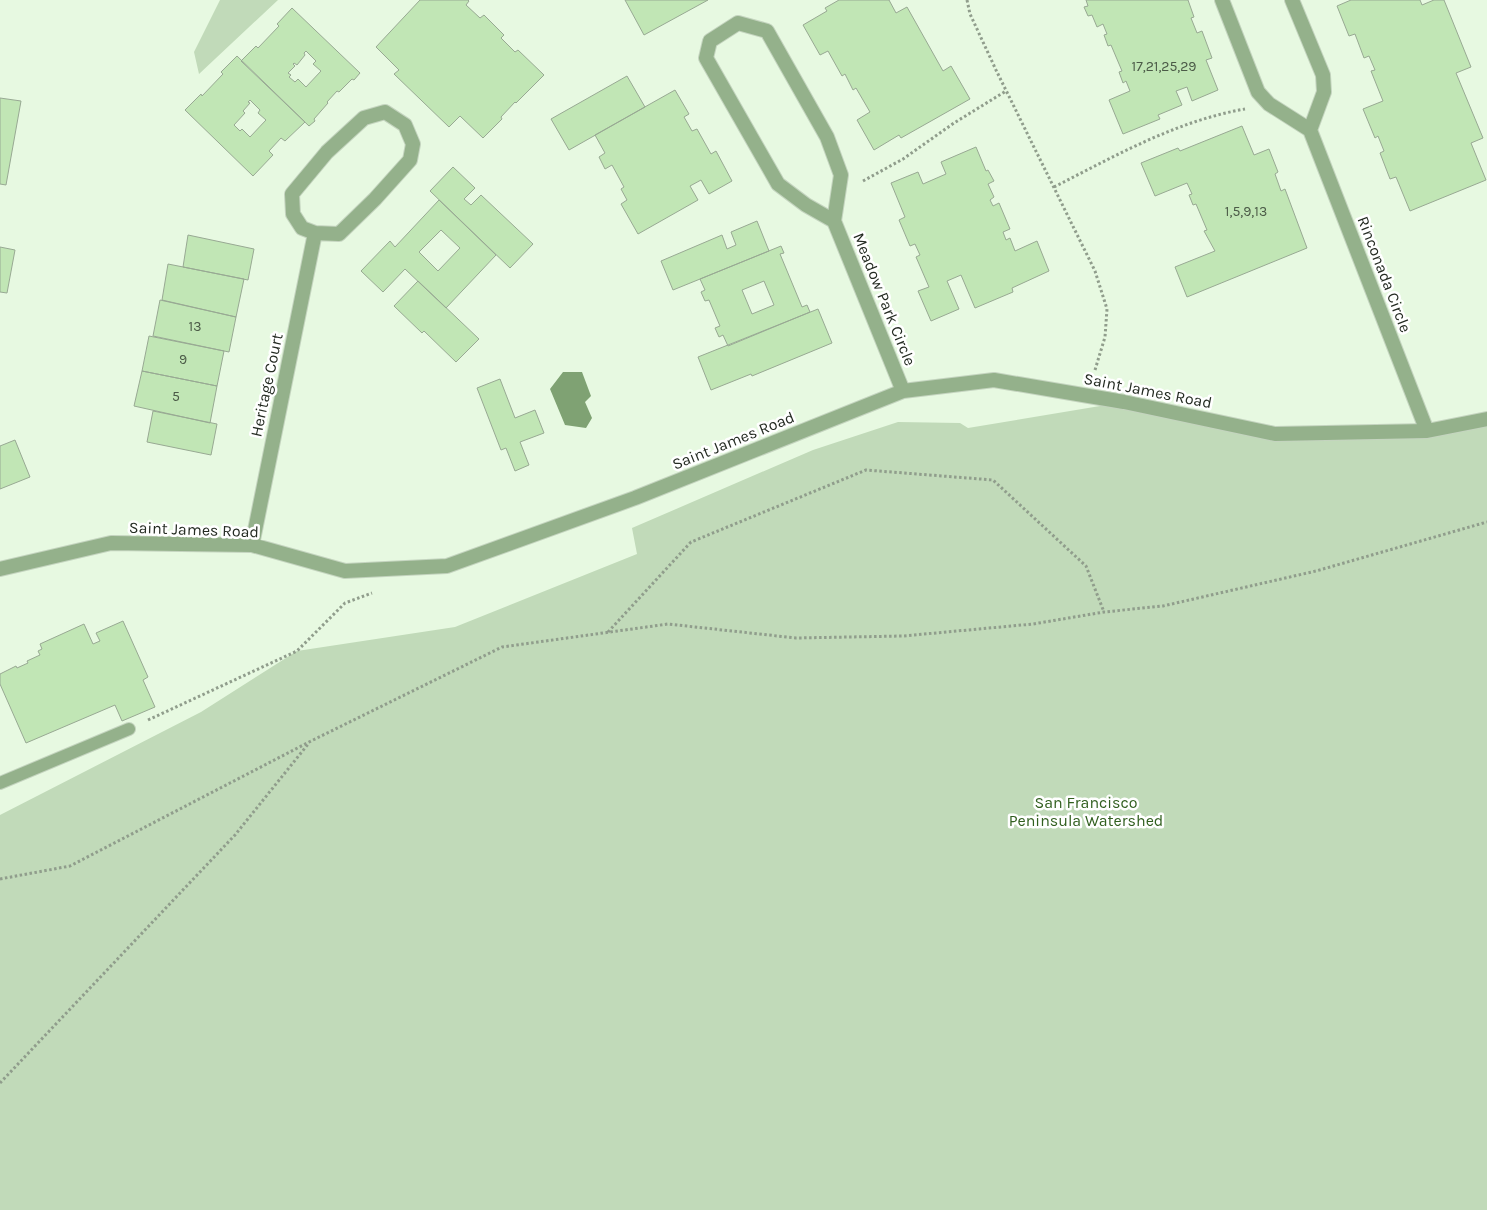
<svg xmlns="http://www.w3.org/2000/svg" width="1487" height="1210" font-family="Karla,sans-serif">
	<style>
		.green { fill: #c1dab9 }
		.water { fill: #7fa273 }
		.building { fill: #c1e6b5; stroke: #98a993; fill-rule: evenodd }
		.lines { fill: none; stroke-linecap: round; stroke-linejoin: round }
		.service-casing { stroke: #c4d4bf; stroke-width: 14 }
		.minor-casing { stroke: #c4d4bf; stroke-width: 16 }
		.path { stroke: #909d8c; stroke-width: 3; stroke-dasharray: 2.5 2.5; stroke-linecap: butt }
		.service { stroke: #94b18b; stroke-width: 12 }
		.minor { stroke: #94b18b; stroke-width: 14 }
		.labels { text-anchor: middle; stroke-width: 5; stroke-linejoin: round; paint-order: stroke }
		.number-label { font-size: 14px; fill: #4b5a47 }
		.street-label { font-size: 16px; fill: #242b22; stroke: #fff }
		.park-label { font-size: 16px; fill: #315f1f; stroke: #fff }
	</style>
	<rect width="100%" height="100%" fill="#e7f9e1"/>
	<path class="green" d="M220,0H278L199,74L194,52Z
		M1124,402L1275,434L1427,431L1487,419V1210H0V815L201,712L297,651L455,627L637,554L632,528L813,450L898,422L960,423L968,428Z"/>
	<path class="water" d="M563,372H582L591,396L585,402L592,418L586,428L565,425L550,389Z"/>
	<path class="building" d="M420,0H468L469,1L466,5L480,18L484,15L504,35L501,38L515,52L518,50L544,75L516,103L515,102L501,117L502,119L483,138L460,116L449,127L394,74L399,70L376,47Z
		M625,0H708L644,35Z
		M839,0H889L896,13L907,7L943,71L951,66L970,99L901,138L899,135L874,150L857,120L870,112L856,88L853,90L845,74L842,76L828,51L820,55L803,25L827,11L825,8Z
		M1086,0H1188L1194,17L1191,18L1197,33L1202,31L1212,58L1206,60L1218,90L1192,101L1187,87L1176,91L1182,105L1158,115L1160,119L1123,134L1109,100L1130,91L1126,81L1123,83L1119,72L1122,71L1111,45L1108,46L1104,35L1107,34L1103,24L1097,27L1092,15L1088,16L1084,7L1088,6Z
		M1351,0H1420L1422,5L1434,0H1444L1471,67L1456,73L1483,138L1471,143L1486,180L1410,211L1396,177L1390,179L1380,153L1384,151L1378,136L1375,138L1363,109L1383,101L1371,71L1375,70L1369,56L1364,58L1355,34L1349,36L1337,6Z
		M292,8L360,73L354,80L352,79L339,92L337,91L327,102L328,103L314,119L315,121L309,126L241,61L256,46L258,48L279,26L277,24ZM306,51L316,61L313,64L321,71L306,87L298,79L295,82L289,77L291,75L288,73L295,66L293,64L294,63L297,65L305,55L304,53Z
		M237,56L305,122L285,141L281,138L269,151L273,155L253,176L185,110L201,94L202,96L223,74L221,72ZM250,100L260,110L258,113L266,120L250,137L242,129L240,131L234,125L245,113L243,111L250,103L248,102Z
		M627,76L645,107L569,150L551,119Z
		M675,90L689,114L684,117L692,131L697,129L711,154L716,151L732,181L709,194L701,180L690,186L698,200L638,234L621,204L627,200L621,189L624,187L612,165L605,169L599,157L605,153L595,135Z
		M0,98L21,101L6,185L0,184Z
		M1242,126L1254,155L1269,149L1278,172L1275,174L1281,191L1285,189L1307,248L1187,297L1175,267L1215,251L1204,231L1207,230L1196,204L1193,205L1189,195L1192,194L1187,183L1155,196L1141,163L1178,148L1180,151Z
		M976,147L986,171L988,170L994,181L988,184L994,197L990,200L993,206L999,203L1010,229L1003,232L1006,240L1010,238L1015,251L1037,241L1049,271L1012,288L1013,292L975,308L961,275L947,281L959,309L931,321L918,291L929,287L916,257L920,255L915,244L910,246L899,220L905,217L891,183L918,172L923,184L946,174L941,162Z
		M453,167L475,188L464,199L471,205L481,195L533,244L510,268L430,191Z
		M439,200L496,255L446,308L405,269L383,292L361,271L390,241L395,247ZM441,230L460,248L438,271L419,252Z
		M757,221L769,251L673,290L661,261L722,235L727,249L736,245L731,232Z
		M188,235L254,249L248,280L183,267Z
		M781,246L784,253L780,254L802,307L807,305L810,312L728,346L723,335L719,337L715,328L720,326L709,300L705,301L701,292L705,290L700,279ZM764,281L774,305L752,314L742,290Z
		M0,247L15,250L7,293L0,292Z
		M168,264L244,279L236,317L162,300Z
		M418,281L479,339L456,362L424,331L422,333L394,306Z
		M160,300L236,317L229,352L153,336Z
		M818,309L832,343L752,376L751,374L711,390L698,357Z
		M149,336L224,351L217,386L142,371Z
		M142,371L217,386L210,423L134,406Z
		M500,379L515,418L535,410L544,433L520,442L529,465L515,471L506,448L501,450L477,388Z
		M153,411L217,424L211,455L147,442Z
		M15,440L30,477L0,489V446Z
		M123,621L148,677L143,680L155,707L122,721L115,705L26,743L0,684V674L16,666L17,668L28,663L27,661L40,655L38,651L42,649L40,644L84,624L93,644L100,641L96,633Z"/>
	<g class="lines">
		<g class="service-casing">
			<path id="service" d="M0,783L129,729"/>
		</g>
		<g class="minor-casing">
			<path id="minor" d="M1222,0L1258,92L1269,104L1310,130L1427,431
				M1292,0L1323,75L1324,92L1310,130
				M385,112L405,125L413,144L410,160L375,199L339,234L315,233L302,228L293,214L292,194L327,152L364,118Z
				M834,221L806,205L778,184L706,58L710,41L738,23L767,31L827,137L841,175L834,221L903,391
				M252,545L315,233
				M0,569L111,543L252,545L345,571L447,566L635,498L903,391L994,380L1124,402L1275,434L1427,431L1487,419"/>
		</g>
		<path class="path" d="M967,0L970,14L996,70L1095,271L1107,309L1105,337L1095,370
			M863,181L903,159L954,123L1006,91
			M1054,187C1115,156 1176,121 1245,109
			M608,632L691,542L866,470L993,480L1086,566L1104,612
			M148,720L297,651L345,603L372,593
			M0,879L70,866L311,741L502,647L668,624L796,638L903,636L1033,624L1104,612L1163,606L1316,571L1487,522
			M0,1083L235,835L309,743"/>
		<use href="#service" class="service"/>
		<use href="#minor" class="minor"/>
	</g>
	<g class="labels">
		<g class="number-label">
			<text x="1164" y="71">17,21,25,29</text>
			<text x="1246" y="216">1,5,9,13</text>
			<text x="195" y="331">13</text>
			<text x="183" y="364">9</text>
			<text x="176" y="401">5</text>
		</g>
		<g class="street-label">
			<text transform="translate(1385 274) rotate(69)" y="6">Rinconada Circle</text>
			<text transform="translate(885 299) rotate(68)" y="6">Meadow Park Circle</text>
			<text transform="translate(266 385) rotate(-78)" y="6">Heritage Court</text>
			<text transform="translate(1148 390) rotate(11)" y="6">Saint James Road</text>
			<text transform="translate(733 440) rotate(-22)" y="6">Saint James Road</text>
			<text transform="translate(194 529) rotate(2)" y="6">Saint James Road</text>
		</g>
		<g class="park-label">
			<text x="1086" y="808">San Francisco<tspan x="1086" dy="18">Peninsula Watershed</tspan></text>
		</g>
	</g>
</svg>
